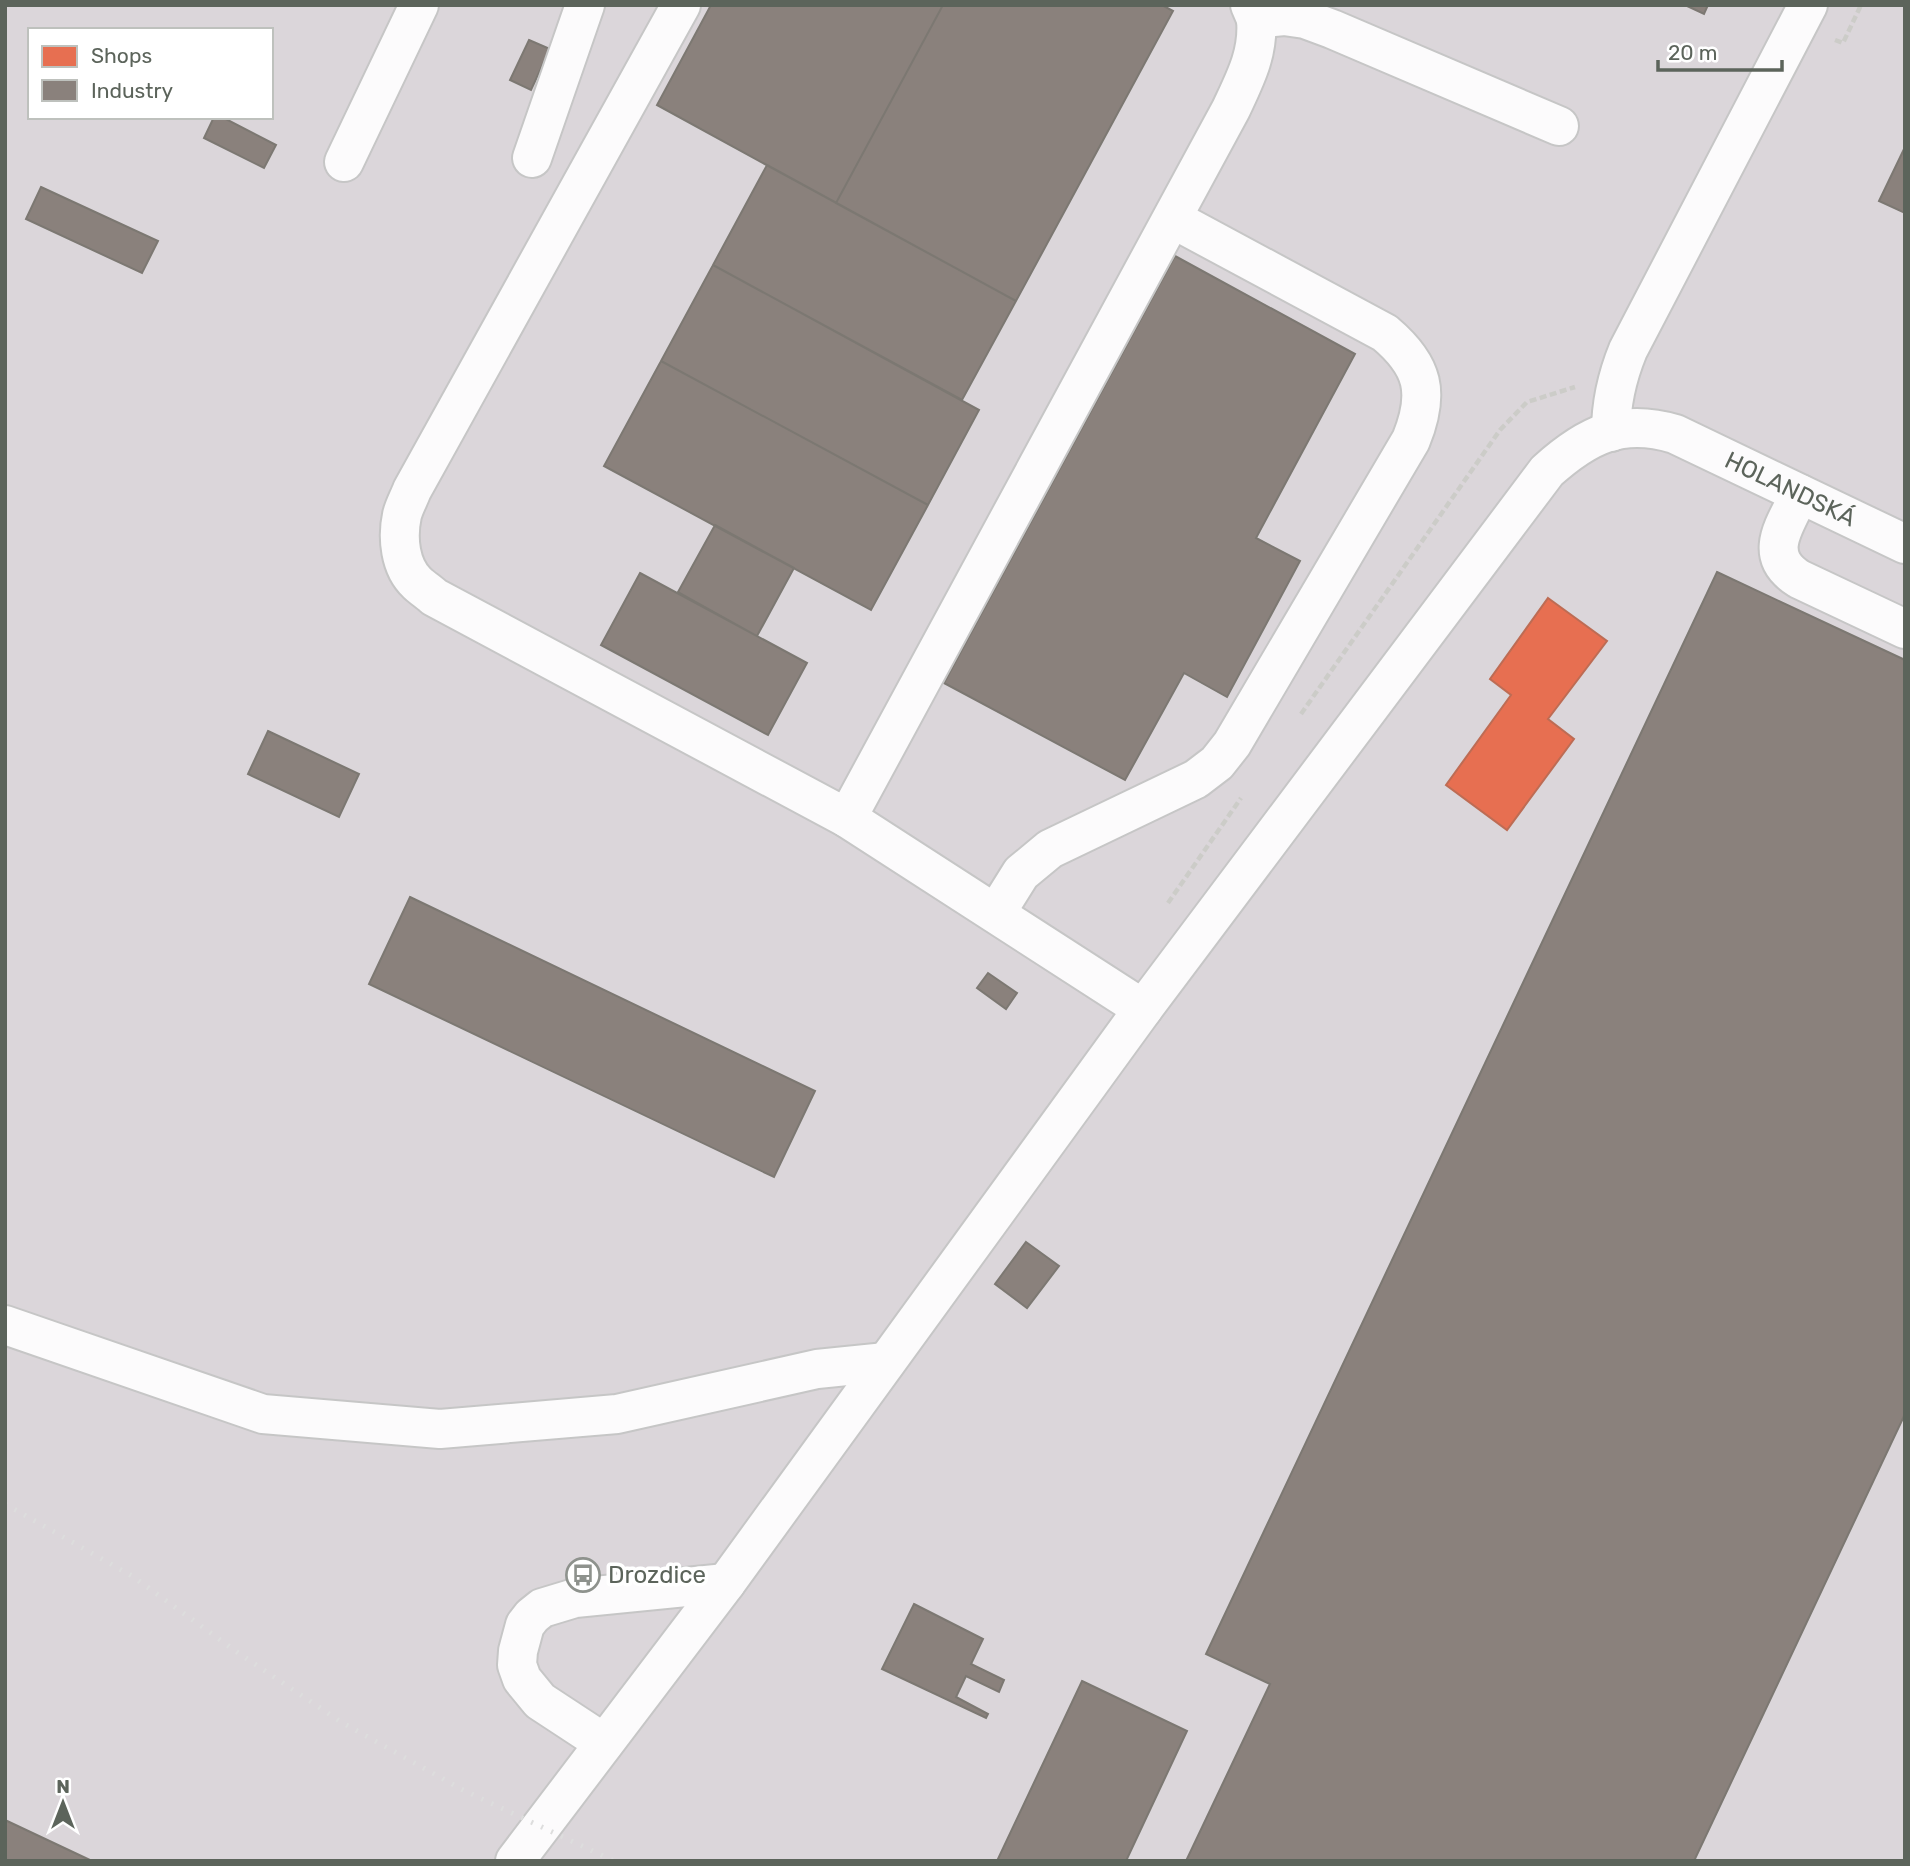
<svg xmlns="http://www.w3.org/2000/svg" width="1910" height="1866" font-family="Rubik,sans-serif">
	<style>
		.industrial { fill: #dbd6da; fill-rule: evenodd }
		.shops { fill: #e76f51; stroke: #bd6c54; stroke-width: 2 }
		.industry { fill: #8a817c; stroke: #7c7872; stroke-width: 2 }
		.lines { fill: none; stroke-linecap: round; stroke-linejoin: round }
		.minor-casing { stroke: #c6c6c6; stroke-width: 42 }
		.path { stroke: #ccccc8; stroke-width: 4.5; stroke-dasharray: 7 3.5; stroke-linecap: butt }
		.minor { stroke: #fcfbfc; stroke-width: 38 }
		.rail { stroke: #ddd; stroke-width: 5; stroke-dasharray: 2 9; stroke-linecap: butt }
		.labels { text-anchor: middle; stroke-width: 7; stroke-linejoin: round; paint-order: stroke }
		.street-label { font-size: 24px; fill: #5c645b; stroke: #fff }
		.poi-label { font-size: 24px; fill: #5c645b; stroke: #fff; text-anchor: start }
	</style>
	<rect width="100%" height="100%" fill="#ebe6eb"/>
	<path class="industrial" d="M5,5H1905V1861H5ZM30,30H271V117H30Z"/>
	<path class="shops" d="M1548,598L1607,641L1548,719L1574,739L1507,830L1446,785L1511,695L1490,679Z"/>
	<path class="industry" d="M711,5H943L836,203L657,105Z
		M943,5H1162L1173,11L1016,301L836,203Z
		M1685,5H1708L1704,14Z
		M529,40L550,49L531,90L510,80Z
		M214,117H222L276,145L264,168L204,138Z
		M1905,147V213L1879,201Z
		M767,165L1016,301L962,400L713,265Z
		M41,187L158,241L142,273L26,219Z
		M1175,256L1355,354L1256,538L1300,561L1227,697L1184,673L1125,780L944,683Z
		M713,265L979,410L928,505L661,361Z
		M661,361L928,505L871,610L604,466Z
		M715,525L794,568L757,636L678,592Z
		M1717,572L1905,660V1414L1694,1861H1186L1270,1684L1206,1654Z
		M640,573L807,663L768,735L601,645Z
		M268,731L359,774L339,817L248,774Z
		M410,897L815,1091L774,1177L369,984Z
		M988,973L1017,993L1006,1009L977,988Z
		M1026,1242L1059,1266L1027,1308L995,1284Z
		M914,1604L983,1639L971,1664L1004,1680L999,1692L966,1676L956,1697L988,1714L986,1718L882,1669Z
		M1082,1681L1187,1731L1126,1861H997Z
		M5,1820L92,1861H5Z"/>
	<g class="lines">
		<g class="minor-casing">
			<g id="minor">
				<path d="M681,5L412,490C409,498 404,507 402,515C397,538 400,567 417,583C422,588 429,592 434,597L847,818L1143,1009"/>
				<path d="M1250,5L1256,19L1284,16L1305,19L1332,29L1559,126"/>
				<path d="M532,158L585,5"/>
				<path d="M344,162L419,5"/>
				<path d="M1611,432C1611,402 1617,377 1628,350L1808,5"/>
				<path d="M1800,494C1785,525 1761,555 1799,579L1905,629"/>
				<path d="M847,818L1231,109C1245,79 1259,53 1256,19"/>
				<path d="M996,913L1021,873L1050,849L1196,779L1217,763L1232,744L1411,440C1430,393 1424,366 1385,333L1173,219"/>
				<path d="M5,1325L263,1414L440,1429L617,1414L817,1369L886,1362"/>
				<path d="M604,1743L540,1701L522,1679L517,1665L518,1651L525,1625L532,1616L542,1608L575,1598L726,1583"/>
				<path id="s1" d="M515,1861L726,1583L1143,1009L1547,471C1587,435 1621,418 1675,434L1905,544"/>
			</g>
		</g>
		<path class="path" d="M1835,40L1843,43L1861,5
			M1301,714L1500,430L1527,402L1575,387
			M1168,903L1241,798"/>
		<use href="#minor" class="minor"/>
		<path class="rail" d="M5,1504L132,1576L237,1652L341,1722L463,1790L614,1861"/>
	</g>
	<defs>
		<g id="bus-ring" transform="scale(1.75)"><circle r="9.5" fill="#fff" stroke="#8e928d" stroke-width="1.5"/><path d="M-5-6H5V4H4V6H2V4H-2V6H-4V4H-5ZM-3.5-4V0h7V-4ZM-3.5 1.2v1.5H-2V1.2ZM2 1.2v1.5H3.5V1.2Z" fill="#8e928d"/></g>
	</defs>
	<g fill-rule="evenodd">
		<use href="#bus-ring" x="583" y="1575"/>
	</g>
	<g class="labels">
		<g class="street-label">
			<text dy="8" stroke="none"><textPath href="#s1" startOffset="2000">HOLANDSKÁ</textPath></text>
		</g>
		<g class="poi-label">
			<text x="608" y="1583">Drozdice</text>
		</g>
	</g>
	<rect width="1910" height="1866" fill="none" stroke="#5c645b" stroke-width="14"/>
	<rect x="28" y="28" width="245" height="91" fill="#ffffff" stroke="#bec1bd" stroke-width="2"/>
	<rect x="42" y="46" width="35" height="21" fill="#e76f51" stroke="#bec1bd" stroke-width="2"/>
	<text x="91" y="63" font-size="21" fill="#5c645b">Shops</text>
	<rect x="42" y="80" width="35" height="21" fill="#8a817c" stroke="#bec1bd" stroke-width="2"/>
	<text x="91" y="98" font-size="21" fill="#5c645b">Industry</text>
	<g transform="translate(63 1803)" stroke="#ffffff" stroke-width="5" paint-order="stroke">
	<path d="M0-5L12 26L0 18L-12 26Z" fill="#5c645b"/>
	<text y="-10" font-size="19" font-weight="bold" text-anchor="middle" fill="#5c645b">N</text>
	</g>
	<path d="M1658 60v10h124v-10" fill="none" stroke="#5c645b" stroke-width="3.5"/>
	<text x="1668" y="60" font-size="21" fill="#5c645b" stroke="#ffffff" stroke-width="5" paint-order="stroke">20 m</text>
</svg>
